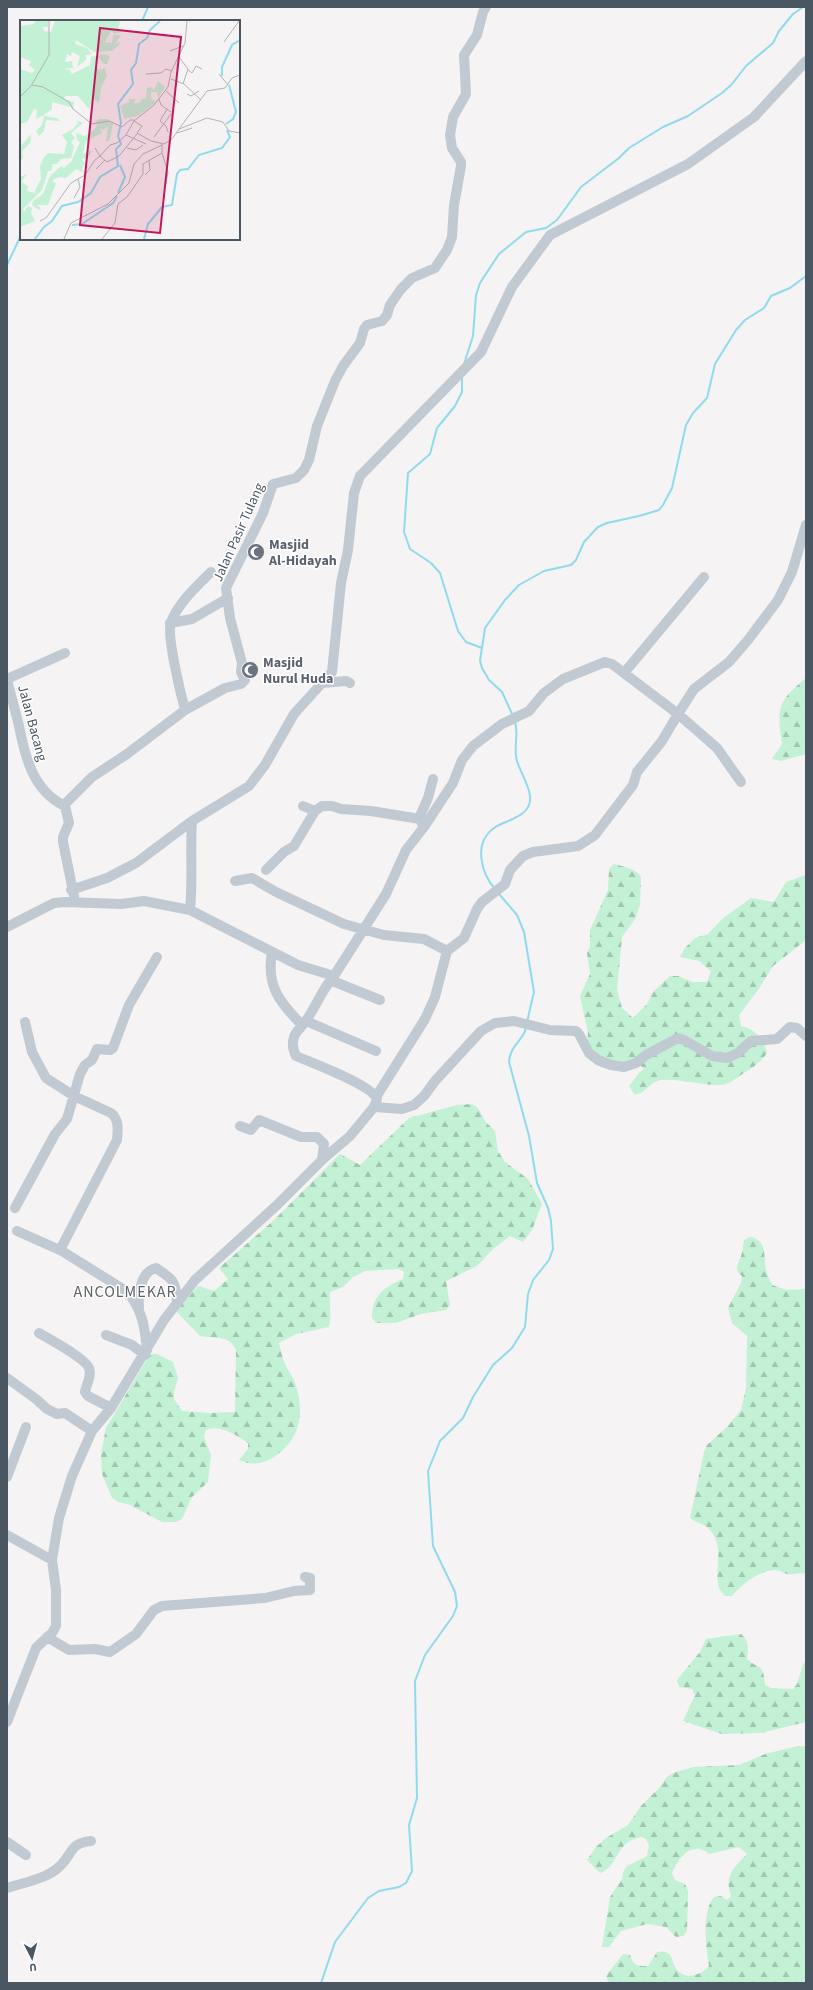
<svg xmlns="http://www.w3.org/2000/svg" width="813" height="1990" font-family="'Source Sans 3',sans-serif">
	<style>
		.forest { fill: url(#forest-firs) }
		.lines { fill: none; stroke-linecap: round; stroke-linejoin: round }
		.stream { stroke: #90daee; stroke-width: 2 }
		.minor { stroke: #c1cad2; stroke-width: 10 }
		.labels { text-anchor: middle; stroke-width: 3; stroke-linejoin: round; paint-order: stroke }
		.street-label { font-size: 14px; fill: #4a5661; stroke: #fff }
		.worship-label { font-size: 14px; font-weight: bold; fill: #5b616d; stroke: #fff; text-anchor: start }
		.quarter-label { font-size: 16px; letter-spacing: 1px; fill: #5f6368; stroke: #fff }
		.inset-river { fill: none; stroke: #90daee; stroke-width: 2 }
		.inset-road { fill: none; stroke: #b1b4b9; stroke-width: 1 }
		.view { fill: #c2185b; fill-opacity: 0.15; stroke: #c2185b; stroke-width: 2 }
		.inset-edge { fill: none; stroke: #4a5661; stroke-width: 2 }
	</style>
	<defs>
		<pattern id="forest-firs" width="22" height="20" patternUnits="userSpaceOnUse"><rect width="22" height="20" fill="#c3f1d5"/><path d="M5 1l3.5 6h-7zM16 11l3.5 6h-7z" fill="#a0c6b0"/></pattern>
	</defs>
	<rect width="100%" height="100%" fill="#f5f3f3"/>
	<path class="forest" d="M806,678V754L781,761L772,759L782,744C777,707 777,702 806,678Z
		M614,864C622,866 637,869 641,877L640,905L635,919L622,937L617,990L622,1008L633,1018L647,1004L654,991L670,976H678L693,982H707L711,971L699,961L680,957L685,948L695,938L708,934L722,919L751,898L774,902L786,882L806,875V940L773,966L758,990L739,1015L741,1026C755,1029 764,1039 767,1053C761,1062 754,1067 744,1073C739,1076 732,1082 726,1084C712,1088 680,1078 661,1080C650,1082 647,1092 635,1095L629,1086L639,1073L644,1069L641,1066C614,1072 606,1073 585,1056L588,1033L580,996L590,974L587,953L590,946V930L608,890L609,869Z
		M472,1104L478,1108L485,1121L495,1131L498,1151L505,1162L528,1179L542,1204L532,1230L523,1242L510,1236L493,1249L477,1266L446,1281L450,1305L446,1310L421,1314L396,1323H376L372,1318C372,1296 384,1287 403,1279L404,1272L399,1269L365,1271L353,1277L343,1287L330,1292C329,1304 332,1315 329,1327L296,1334L279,1343C281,1350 282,1358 285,1364C288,1371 293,1376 295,1383C305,1412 301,1439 274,1457C264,1464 251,1466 239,1460L248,1449V1443C235,1434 221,1425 206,1430L204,1437L211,1455L208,1482L192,1497L182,1519L176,1522H162L130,1505L118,1502L112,1498L102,1474L101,1454L106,1428L150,1354H157L173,1362L178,1378L174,1392V1399L182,1411L209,1413L235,1412L236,1350C229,1334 214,1339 200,1336L176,1311L198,1286L214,1291L228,1279L219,1268L273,1221L340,1154L360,1165L409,1118L457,1105Z
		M750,1237C768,1240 763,1256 766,1270C767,1275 770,1280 772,1285L787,1290L806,1289V1574C799,1572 794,1575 787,1574C783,1573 780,1570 775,1570C758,1571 742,1584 732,1596H725C722,1592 718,1589 718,1583C715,1565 725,1546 709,1529C704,1523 696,1523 690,1518L704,1452L707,1445L728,1426L741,1410L746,1388L747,1336L732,1323L728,1308L741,1283L742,1276C733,1269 738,1265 741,1256C743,1251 743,1245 744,1240Z
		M741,1634C750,1641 748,1649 747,1659C761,1671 763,1663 765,1685L771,1688L793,1689L797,1684L803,1664L806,1662V1722L761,1733L722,1734L683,1721L695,1695L692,1689L679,1687L677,1680L700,1652L706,1639Z
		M806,1746V1983H609L606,1976L623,1954L630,1955C634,1966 636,1966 648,1966L657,1952C662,1951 665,1951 669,1954C673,1958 673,1965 676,1969C686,1981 701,1975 709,1966C706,1946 701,1913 714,1897L721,1896L727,1900L731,1896C724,1876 733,1868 747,1854L739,1847L709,1854C692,1839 677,1859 672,1874L675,1880L685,1884L688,1891L687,1931L683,1936L676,1937L666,1927L647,1924L621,1931L609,1947H602L610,1897L622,1879L623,1872L627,1866L647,1856L649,1845L646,1839L642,1837C614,1841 620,1866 600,1873L587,1860L596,1847L606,1838L628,1825L641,1806L658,1789L667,1777L673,1773L693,1767L739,1765L765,1754L794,1747Z"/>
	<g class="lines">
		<path class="stream" d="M142,21L148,7
			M7,265L21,235
			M464,364L473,336L476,295L480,283L499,254L526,232L546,228L557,220L581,187L619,158L629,148L663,127L688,116L722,93L732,84L746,66L773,43L779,31L793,14L803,7
			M462,376V392L455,406L437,428L430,454L408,473L404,532L410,549L431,563L440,573L458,631L466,642L482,648
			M513,716L502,692L489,680L482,668L480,661L485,628L505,600L519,585L544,571L571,565L576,560L584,542L598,527L607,523L639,516L659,510L663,505L672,488L686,425L693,413L707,398L715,364L736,330L745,320L764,308L771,296L790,288L806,276
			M495,889C481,873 473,843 494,828C504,821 524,818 529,805C534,793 521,774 517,761C513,749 519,735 515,722
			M499,894L517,915L524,932L534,992L527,1022
			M321,1983L335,1942L368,1898L379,1891L399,1887L406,1883L412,1871L409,1825L417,1798L415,1681L425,1655L453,1616L457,1606L455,1592L433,1546L428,1471L440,1441L463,1418L473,1397L493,1365L512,1348L525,1327L528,1294L533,1280L549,1260L553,1249L551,1221L548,1208L537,1183L529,1136L509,1062C510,1045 523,1041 526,1028"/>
		<path class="minor" d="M170,623L192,619L228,598
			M624,673L704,577
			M7,679L65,653
			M7,680C11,695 15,710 19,726C25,757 33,791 65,806
			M322,683L346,681L350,683
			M185,710C181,695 166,634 171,622C179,602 196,587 211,572
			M303,806L315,811
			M422,824L420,816L428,798L433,779
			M266,870L284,852L294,846L315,811L322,806H332L341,809L371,811L420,819
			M235,881L252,878L276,892L344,924L384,935L424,939L447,951L435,997L425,1019L376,1097
			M71,890L107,878L136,863L192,821L249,786L265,765L294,714L332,672L341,583L348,550L354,493L360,476L481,352L512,287L550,235L688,164L754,117L806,61
			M74,896L63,842V837L69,823L65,806L66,803L92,777L127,754L185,710L225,688L241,684L245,680L241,672L242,663L230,618L226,588L263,513L273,484L296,478L304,470L309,460L317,426L335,381L343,366L360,343L364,329L367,325L382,321L387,315L390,305L401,289L412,278L435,268L447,250L452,237L454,205L461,166V162L452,148L450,135L453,117L466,94L464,55L477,35L483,12L486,7
			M190,910C193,881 190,851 192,821
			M7,927L54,903L65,902L121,904L144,901L190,910L298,965L334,976C322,989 316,1007 305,1022C302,1027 296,1031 294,1037C292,1043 293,1050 296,1056C312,1063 372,1085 377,1099L374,1107L350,1136L322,1160L277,1205L195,1280L164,1320L111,1408L92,1431L72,1476L59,1518L52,1560L56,1590V1626L52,1633L36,1648L7,1722
			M447,951L464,938L477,909L482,902L505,884L510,870L523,856L533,852L578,846L595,835L633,785L637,772L662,741L678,714L717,748L741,782
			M272,952C266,985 279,1002 302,1025
			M334,976L386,894L406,850L424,827L453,783L462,760L473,746L502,724L529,711L544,693L563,679L605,662L612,664L678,714L694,689L729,662L748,640L778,600L792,572L806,525
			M330,980L380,1000
			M306,1021L376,1051
			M25,1022L32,1052L46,1078L74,1096L111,1113C119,1119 118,1130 117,1140L60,1250
			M374,1107L402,1109L414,1105L424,1096L435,1081L481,1031L495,1023L514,1021L550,1030L576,1031L579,1034L589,1053L598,1060L611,1065L624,1067L636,1063L646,1055L678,1038L684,1040L712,1056L727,1058L738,1053L751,1041L777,1039L790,1027L797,1028L806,1036
			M240,1126L251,1130L259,1120L301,1137H317L324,1144L322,1160
			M15,1208L55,1134L67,1119L80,1074L85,1065L92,1060L97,1049L110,1050L113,1048L129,1005L157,957
			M17,1231L62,1251L126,1291C142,1307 145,1328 147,1350
			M139,1308C138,1295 140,1272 156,1268C173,1279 176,1281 177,1302
			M39,1333C49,1339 85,1358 89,1368C92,1376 86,1385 85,1392L88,1396L111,1408
			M106,1335L132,1345L145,1355
			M7,1378L36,1399L47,1409L57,1414L65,1413L92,1431
			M7,1477L26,1427
			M7,1535L52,1560
			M47,1637L69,1650L95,1649L110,1652L136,1634L154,1610L162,1606L265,1598L294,1591L310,1590V1578L305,1577
			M7,1842L26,1855
			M7,1888C25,1882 48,1879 61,1865C73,1853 70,1843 91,1841"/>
	</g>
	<defs>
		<g id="mosque-disc" transform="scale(0.9)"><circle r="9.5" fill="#6b7280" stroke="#fff"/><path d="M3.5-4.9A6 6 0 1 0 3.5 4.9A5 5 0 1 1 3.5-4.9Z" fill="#fff"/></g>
	</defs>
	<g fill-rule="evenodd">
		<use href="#mosque-disc" x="256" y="552"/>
		<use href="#mosque-disc" x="250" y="670"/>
	</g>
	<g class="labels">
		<g class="street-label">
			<text transform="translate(238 532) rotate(-66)" y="5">Jalan Pasir Tulang</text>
			<text transform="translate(33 723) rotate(75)" y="5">Jalan Bacang</text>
		</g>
		<g class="worship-label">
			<text x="269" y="549">Masjid<tspan x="269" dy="16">Al-Hidayah</tspan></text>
			<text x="263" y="667">Masjid<tspan x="263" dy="16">Nurul Huda</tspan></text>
		</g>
		<g class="quarter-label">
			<text x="125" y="1297">ANCOLMEKAR</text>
		</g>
	</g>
	<g transform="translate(20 20)">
		<rect width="220" height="220" fill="#f5f3f3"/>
		<path d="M15,1H28V7H23L24,11L31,12L35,1H100L98,9L101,12L95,14L91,11L85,22L92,23L93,15H101L95,24L100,22L99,25L92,31L74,32L56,20L55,24L67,28L72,34L66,35V40L57,47L60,36L52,32L51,36L47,34L45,42L52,41L53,48L42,49L50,50L52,54L70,45L71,37L83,34L90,36L87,44H84L79,38L75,46L80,50L85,48L87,56L81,68L79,83L73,78L69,89L58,76H45L44,79L54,82L53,90L51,87L32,82V89L24,95L16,99L17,90L14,89L7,102L0,104V49L12,53L15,50L9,45L11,41L0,37V6L14,4ZM138,61L145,67L138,78L137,72H131V78L136,82L118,96L104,99L100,86L109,82V79H116L114,84L121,82V79L126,78L127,68L131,67L134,70ZM24,96L37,98L40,101L26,100L24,111L19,116L16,111L22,105ZM79,99H89L88,101L93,103L91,115L89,121H86L88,106L84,110L80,109L82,113L66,121L63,134L72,130L69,137L62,139L65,143L62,149L64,153L56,149L46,158L40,157L34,159L32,162L36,163L28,185H16L21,188L19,190L12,185L13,181L23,174L30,156L41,146L44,148L51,142L60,122L57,120L56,113L65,116L74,110L77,105L75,101ZM56,100L63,103L51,113L55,118L51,122L54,126L51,138L41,139L37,144H33L31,151H28L22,170L3,189L4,192L8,186L12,188L11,193L15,201L0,207V157L7,154L1,162L8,166L7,171L14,173L21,159L20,146L24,137L28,133L44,134L47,122L42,115L53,109L58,103ZM11,114V122L2,131L3,138L0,141V127Z" fill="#c3f1d5"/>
		<path class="inset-river" d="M202,56V47L212,25L220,20M206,104L213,99L216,92L209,65M98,173L105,157L100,145M52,205L62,204L93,183L97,176M15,219L24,207L32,201L42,186L58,182L71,173L80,157L98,146L96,129L101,124L98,116L101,103L98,84L113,64L111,50L116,43L119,24L127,18L130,10L140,1M124,219L128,204L142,187L152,185L157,154L160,150L168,149L179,135L202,128L210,117L207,110"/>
		<path class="inset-road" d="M167,1L165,23L151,52L148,67L134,85L114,101L122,106L117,113L131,121L144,124L152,119L159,109L187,98L203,102L209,111L220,113M204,22L219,1M150,31L163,26M159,37L168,49L163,64M168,50L172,53L176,46L182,49M126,54L141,53L146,49L152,51M199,54L208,65M151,59L164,64L181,80M12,65L23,67L49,82L53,89L72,104L89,101L102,107L110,100H114M146,71L159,83M167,74L171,76L179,71M0,77L11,66L29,35V1M139,79L141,85L151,92M147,89L140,101L146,106L148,112M114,101L106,115L126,124M159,109L187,71L205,68L212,58L220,55M157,113L172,108M134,117L151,94M75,128L80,136L90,125L97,123L106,115M107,128L116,130L123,125M142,133L148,152L146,164M76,149L85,140M125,155L130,150L129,141M54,178L60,167L58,159M20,201L26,198L51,163L65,155L75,140L80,136L87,142L99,136L117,114M44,219L51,203L88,184L109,163L114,144L123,134L142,125M82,219L95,203L98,184L107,177L123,154V144L142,133V124"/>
		<path class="view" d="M80,8L161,17L140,213L60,205Z"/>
		<rect width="220" height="220" class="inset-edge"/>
	</g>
	<rect width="813" height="1990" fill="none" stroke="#4a5661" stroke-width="16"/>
	<g transform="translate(32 1958) rotate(174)" stroke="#ffffff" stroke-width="3" paint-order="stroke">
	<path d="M0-3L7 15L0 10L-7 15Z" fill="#4a5661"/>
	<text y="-6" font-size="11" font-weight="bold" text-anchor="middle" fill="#4a5661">U</text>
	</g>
</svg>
